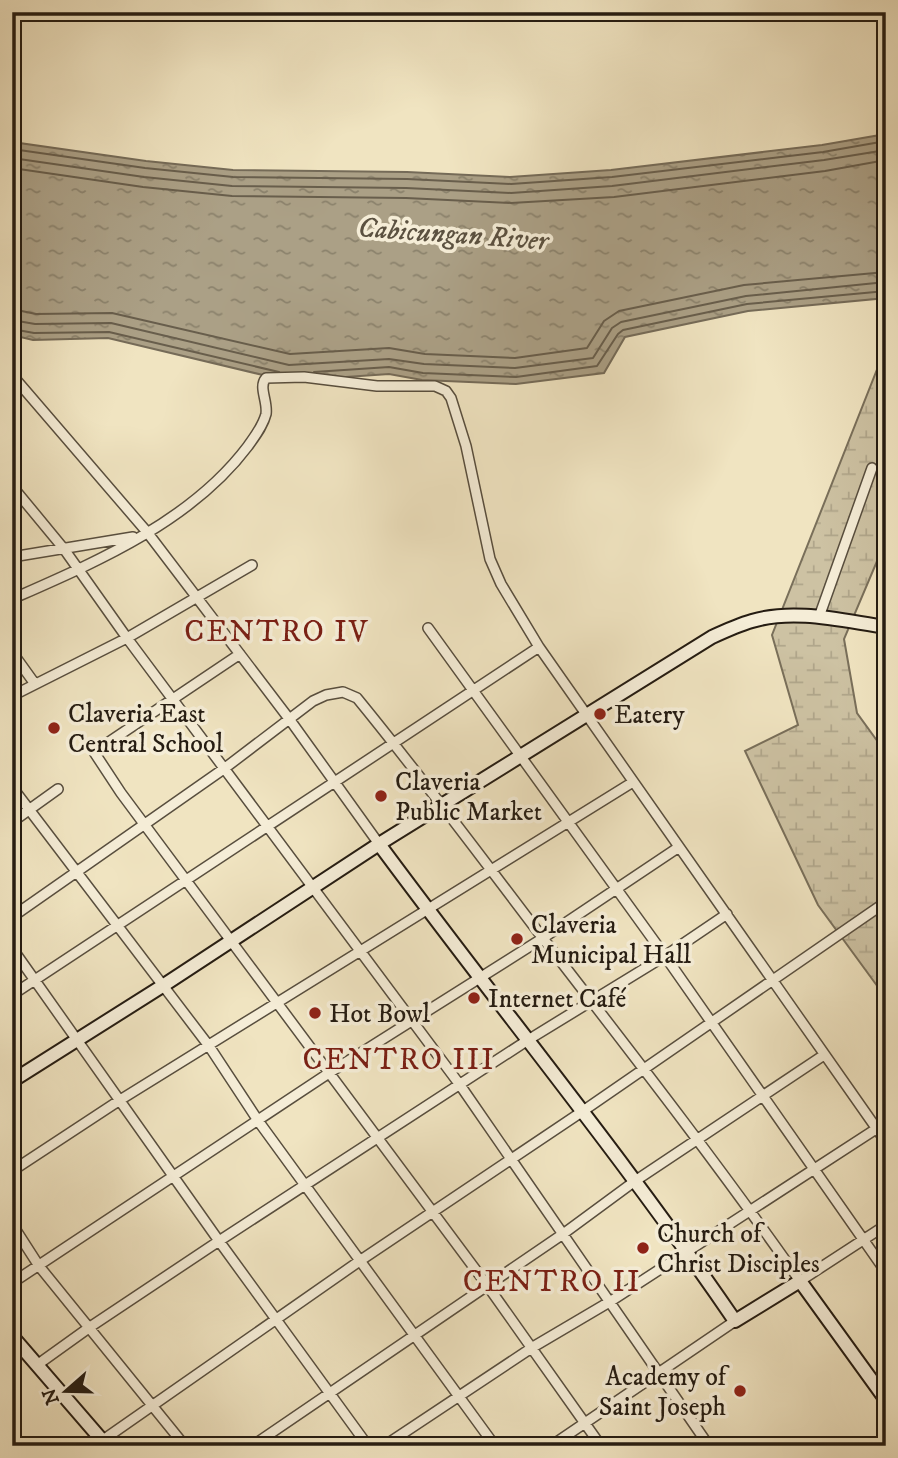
<svg xmlns="http://www.w3.org/2000/svg" width="898" height="1458" font-family="'IM FELL DW Pica',serif">
	<style>
		.wetland { fill: url(#wetland-marsh); stroke: #796f5a; stroke-width: 2 }
		.water { fill: url(#water-ripples); stroke: #756b58; stroke-width: 2 }
		.lines { fill: none; stroke-linecap: round; stroke-linejoin: round }
		.shore { stroke: #685e4c; stroke-width: 2 }
		.street-casing { stroke: #584e3e; stroke-width: 12 }
		.secondary-casing { stroke: #251c12; stroke-width: 16 }
		.street { stroke: #f5edd7; stroke-width: 9 }
		.secondary { stroke: #f5edd7; stroke-width: 12 }
		.poi-dot { fill: #8f2418; stroke: #f5edd7; stroke-width: 2.5 }
		.labels { text-anchor: middle; stroke-width: 7; stroke-linejoin: round; paint-order: stroke }
		.poi-label { font-size: 26px; fill: #251c12; stroke: #f5edd7; text-anchor: start }
		.water-label { font-size: 28px; font-style: italic; fill: #5b5140; stroke: #f5edd7 }
		.quarter-label { font-size: 30px; letter-spacing: 2px; fill: #7a1f14; stroke: #f5edd7 }
	</style>
	<defs>
		<pattern id="wetland-marsh" width="20" height="14" patternUnits="userSpaceOnUse" patternTransform="scale(1.75)"><rect width="20" height="14" fill="#cdc2a3"/><path d="M1 5h8M5 5V1M11 12h8M15 12V8" fill="none" stroke="#b0a68b"/></pattern>
		<pattern id="water-ripples" width="26" height="14" patternUnits="userSpaceOnUse" patternTransform="scale(1.75)"><rect width="26" height="14" fill="#aba086"/><path d="M2 4q2-2 4 0t4 0M15 11q2-2 4 0t4 0" fill="none" stroke="#8b826c"/></pattern>
	</defs>
	<rect width="100%" height="100%" fill="#f0e4c1"/>
	<filter id="stains"><feTurbulence type="fractalNoise" baseFrequency=".00286" numOctaves="4"/><feColorMatrix values="0 0 0 0 .2 0 0 0 0 .09 0 0 0 0 .02 0 0 0 .5 -.17"/></filter>
	<radialGradient id="worn" r=".72"><stop offset=".6" stop-color="#630" stop-opacity="0"/><stop offset="1" stop-color="#630" stop-opacity=".3"/></radialGradient>
	<path class="wetland" d="M878,367H886V540L844,639L857,713L886,753V998L818,905L745,751L798,725L772,635Z"/>
	<path class="water" d="M886,134V298L748,311L625,337L604,373L516,384L422,380L389,374L288,381L108,338L33,340L12,335V142L146,161L233,170L407,172L510,177L611,170L822,145Z"/>
	<g class="lines">
		<path class="shore" d="M12,149L145,168L233,177L407,179L511,184L612,177L823,152L886,141
			M12,158L144,177L232,186L406,188L511,193L612,186L824,160L886,150
			M12,168L143,187L232,196L406,198L511,203L614,197L825,171L886,160
			M12,309L36,314L112,313L290,354L389,348L425,354L515,358L587,348L604,321L619,311L744,285L886,272
			M12,320L35,324L111,323L289,365L389,359L424,364L515,368L593,358L612,328L621,322L746,296L886,282
			M12,329L34,333L109,332L279,372
			M314,372L389,367L423,373L516,377L597,366L618,334L623,330L747,304L886,291"/>
		<g class="street-casing">
			<path id="street" d="M12,375L147,532L290,720L379,844
				M12,486L64,549L127,638L460,1085L709,1446
				M12,557L133,537
				M12,599C96,562 191,522 248,446C255,436 263,426 266,414C268,401 258,387 266,378L304,377L377,386H435L446,391L451,398L466,446L490,559L501,584L539,647L12,995
				M819,617L872,468
				M428,628L665,956L886,1272
				M539,647L886,1142
				M12,652L35,684
				M240,654L94,752L121,793L487,1285L601,1446
				M12,696L127,638L252,565
				M12,787L209,1046L259,1122L495,1446
				M12,822L58,789
				M12,917L225,768L313,701L326,695L343,692L357,698C421,776 481,857 542,937C630,1051 718,1164 800,1281L886,1225
				M12,948L219,1241L368,1446
				M12,1171L120,1100L633,782
				M12,1224L39,1266L185,1446
				M12,1283L329,1073L543,938L679,847
				M37,1365L90,1327L219,1241L528,1040L665,956L727,914
				M103,1440L361,1260L583,1111L886,902
				M252,1446L563,1234L635,1181L824,1055
				M384,1446L533,1347L611,1301L876,1129
				M551,1446L735,1321"/>
		</g>
		<g class="secondary-casing">
			<path id="secondary" d="M379,844C497,1004 623,1157 735,1321L800,1281L886,1400
				M12,1081L164,985L379,844L712,637C725,631 738,625 752,621C795,608 843,621 886,627
				M12,1336L107,1446"/>
		</g>
		<use href="#street" class="street"/>
		<use href="#secondary" class="secondary"/>
	</g>
	<g class="poi-dot">
		<circle cx="600" cy="714" r="7"/>
		<circle cx="54" cy="728" r="7"/>
		<circle cx="381" cy="796" r="7"/>
		<circle cx="517" cy="939" r="7"/>
		<circle cx="474" cy="998" r="7"/>
		<circle cx="315" cy="1013" r="7"/>
		<circle cx="643" cy="1248" r="7"/>
		<circle cx="740" cy="1391" r="7"/>
	</g>
	<g class="labels">
		<g class="poi-label">
			<text x="68" y="722">Claveria East<tspan x="68" dy="30">Central School</tspan></text>
			<text x="614" y="723">Eatery</text>
			<text x="395" y="790">Claveria<tspan x="395" dy="30">Public Market</tspan></text>
			<text x="531" y="933">Claveria<tspan x="531" dy="30">Municipal Hall</tspan></text>
			<text x="488" y="1007">Internet Café</text>
			<text x="329" y="1022">Hot Bowl</text>
			<text x="657" y="1242">Church of<tspan x="657" dy="30">Christ Disciples</tspan></text>
			<text x="726" y="1385" text-anchor="end">Academy of<tspan x="726" dy="30">Saint Joseph</tspan></text>
		</g>
		<g class="water-label">
			<text transform="translate(453 233) rotate(4)" y="10">Cabicungan River</text>
		</g>
		<g class="quarter-label">
			<text x="277" y="641">CENTRO IV</text>
			<text x="399" y="1069">CENTRO III</text>
			<text x="552" y="1291">CENTRO II</text>
		</g>
	</g>
	<rect width="898" height="1458" fill="none" stroke="#f0e4c1" stroke-width="42"/>
	<rect x="14" y="14" width="870" height="1430" fill="none" stroke="#251c12" stroke-width="3.5"/>
	<rect x="21" y="21" width="856" height="1416" fill="none" stroke="#251c12" stroke-width="2"/>
	<g transform="translate(66 1391) rotate(250)" stroke="#f5edd7" stroke-width="5" paint-order="stroke">
	<path d="M0-5L12 26L0 18L-12 26Z" fill="#251c12"/>
	<text y="-10" font-size="19" font-weight="bold" text-anchor="middle" fill="#251c12">N</text>
	</g>
	<rect width="100%" height="100%" filter="url(#stains)"/>
	<rect width="100%" height="100%" fill="url(#worn)"/>
</svg>
